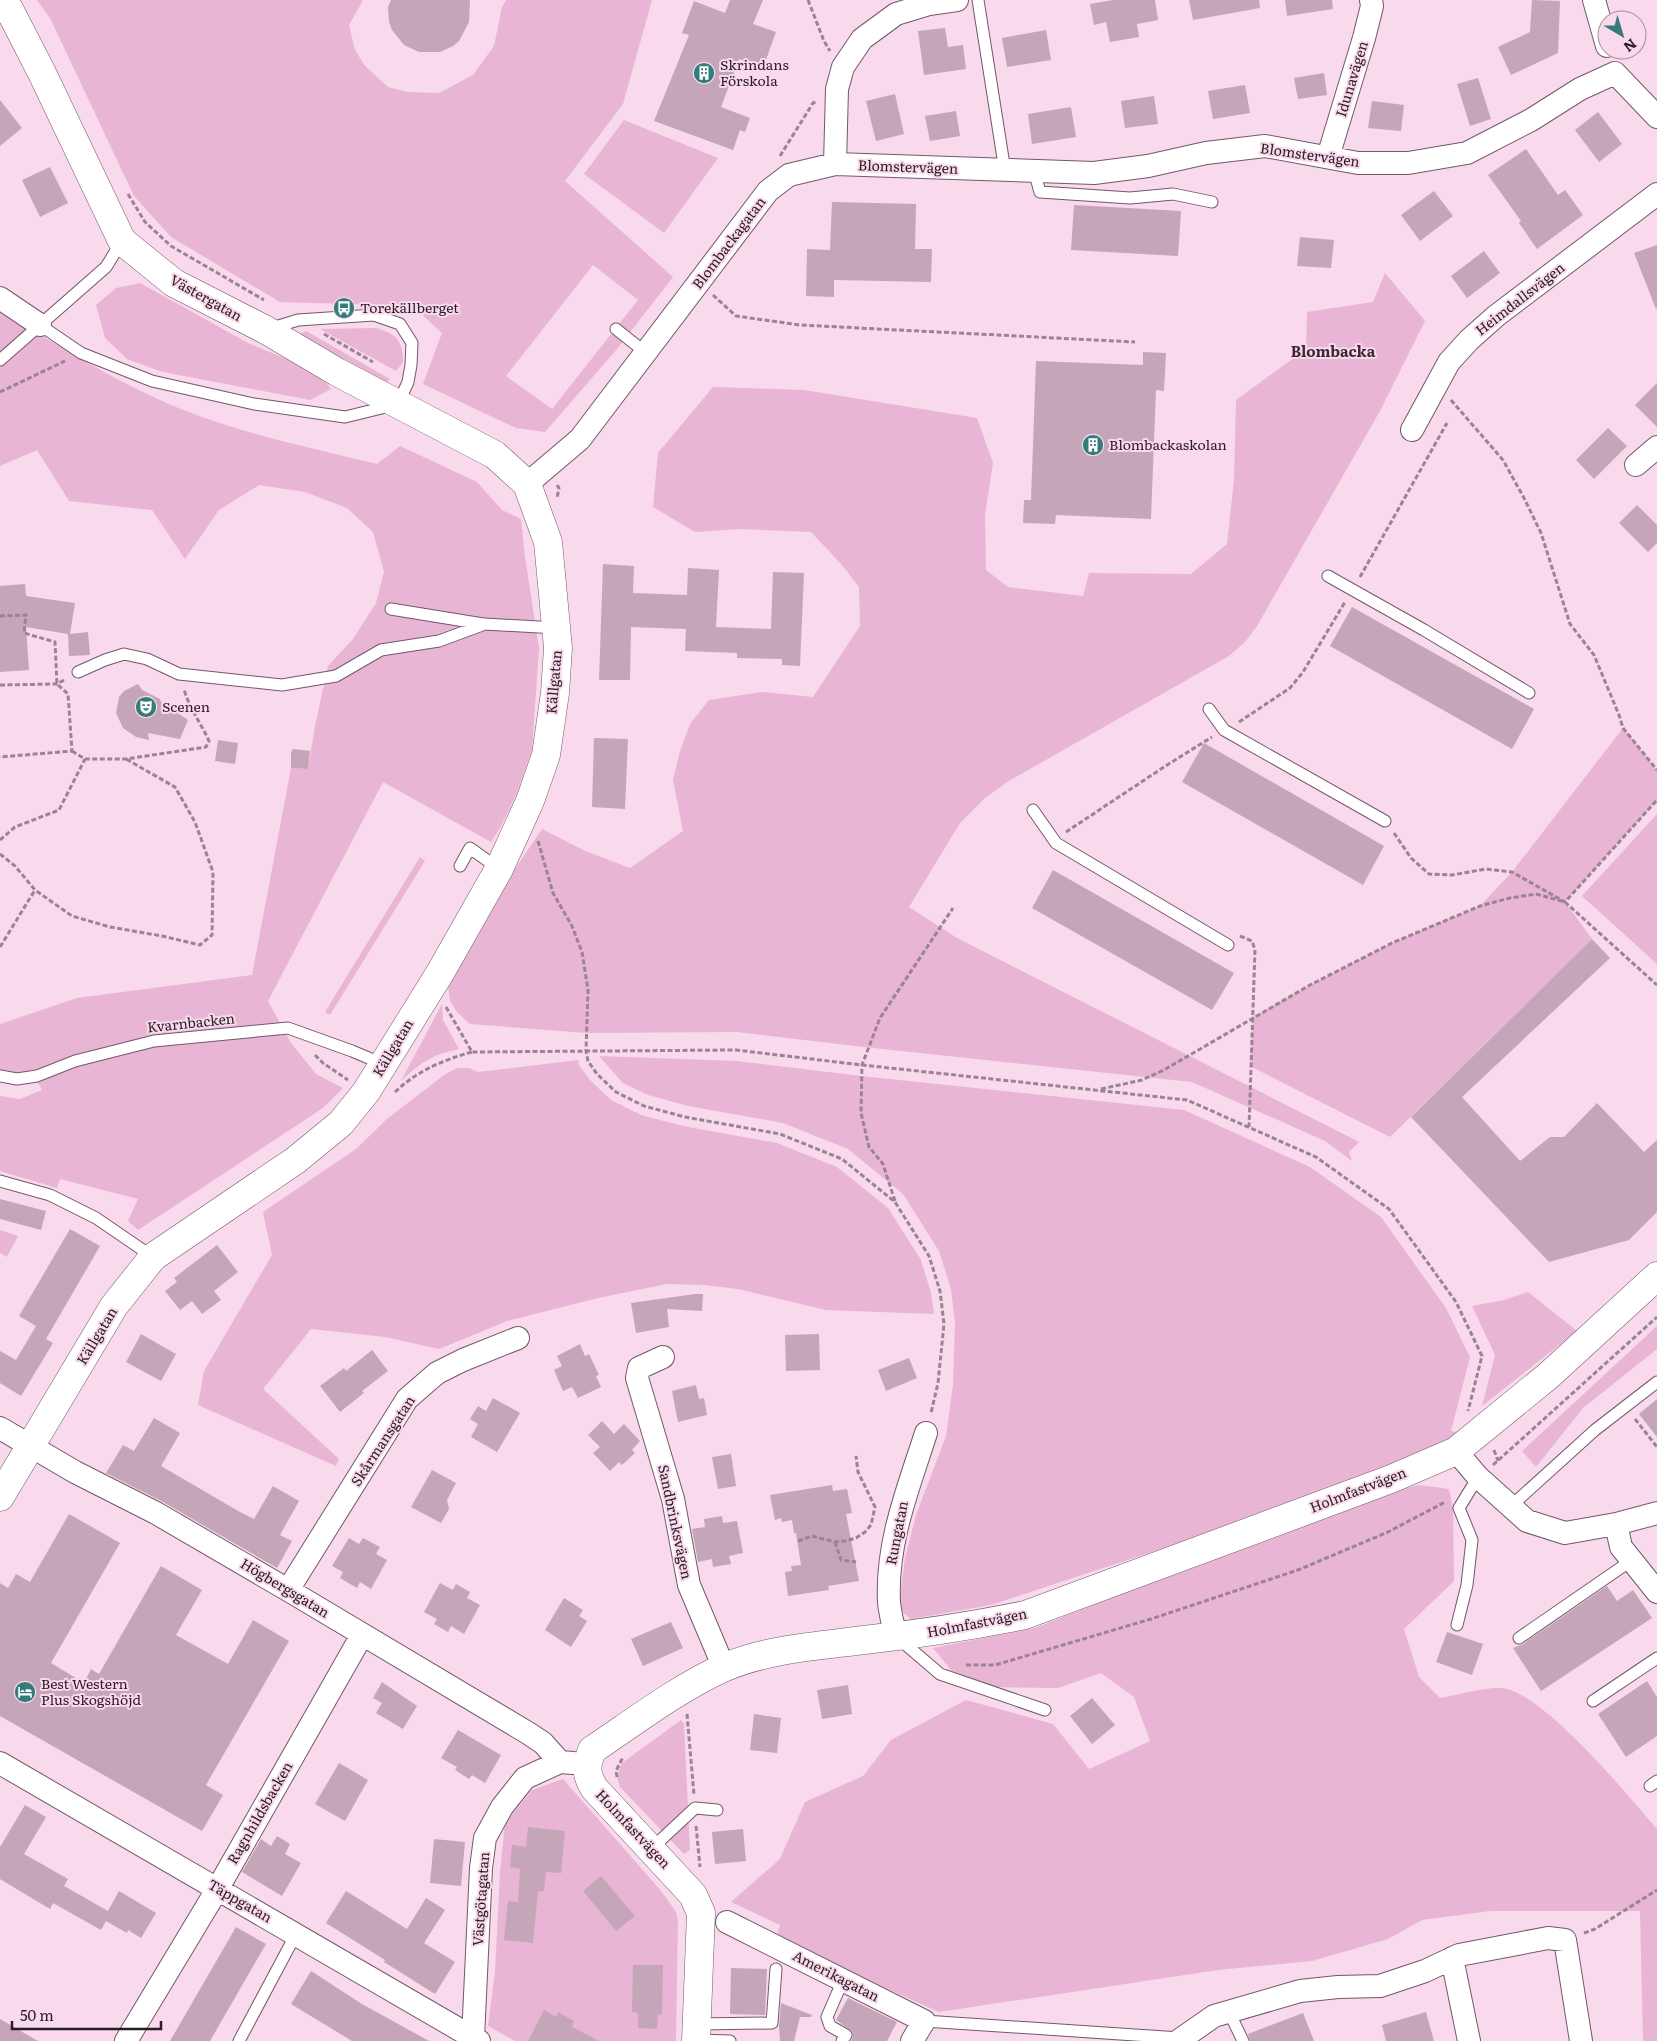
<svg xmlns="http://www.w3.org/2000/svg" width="1657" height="2041" font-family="Literata,serif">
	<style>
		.green { fill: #e8b5d4; fill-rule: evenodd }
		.building { fill: #c4a6b8 }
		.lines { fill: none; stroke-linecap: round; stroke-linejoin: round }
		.service-casing { stroke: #735869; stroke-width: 13 }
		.minor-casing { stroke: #735869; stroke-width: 24 }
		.tertiary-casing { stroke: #735869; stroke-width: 29 }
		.path { stroke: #9b8491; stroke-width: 3; stroke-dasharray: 5 2.5; stroke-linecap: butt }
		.service { stroke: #fff; stroke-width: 11 }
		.minor { stroke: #fff; stroke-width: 22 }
		.tertiary { stroke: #fff; stroke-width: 28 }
		.labels { text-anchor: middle; stroke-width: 4; stroke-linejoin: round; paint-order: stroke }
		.poi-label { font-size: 14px; fill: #291d24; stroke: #f9d9ec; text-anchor: start }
		.street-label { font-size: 14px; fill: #291d24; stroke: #f9d9ec }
		.neighbourhood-label { font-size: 15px; font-weight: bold; fill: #3f2736; stroke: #f9d9ec }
	</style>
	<rect width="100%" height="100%" fill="#f9d9ec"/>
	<path class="green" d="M37,0H363L349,25L355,50L365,66L388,87L408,92L439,93L473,75L494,46L502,7L506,0H652L623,104L565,181L673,277L617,349L545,432L516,428L423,384L442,333L413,306L280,302L171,237L134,196L50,18ZM593,265L638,300L552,409L506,376Z
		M624,120L718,158L664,233L584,174Z
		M1385,273L1425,321L1380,411L1257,626L1245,642L1229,656L1007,782L984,799L960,823L909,907L957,938L1359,1142L1349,1152L1352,1161L1325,1141L1192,1082L864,1047L737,1032L586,1033L470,1024L457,1012L450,1001L448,986L456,957L542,829L583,850L630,868L683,831L673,780L680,751L690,724L709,700L762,692L813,697L860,626L859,587L842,565L811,532L741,529L695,532L653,507L658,453L713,387L804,390L977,418L993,463L985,515L986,570L1008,587L1083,596L1089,573L1191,574L1227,544L1234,480L1236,400L1306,349L1307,312L1373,302Z
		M140,283L248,343L318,372L331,389L310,400L163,372L127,359L105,338L96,305L116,288Z
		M0,310C62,348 125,388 194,414C253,436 316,449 377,464L400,446L477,482L502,510L521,519L525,557L539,648L532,750L516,795L500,828L491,842L383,782L268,1001L291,1043L316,1074L343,1088L323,1108L138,1230L128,1221L138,1199L60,1179L57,1188L0,1171V1096L20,1099L42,1090L32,1072L18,1073L0,1070V1024L77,998L252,975L291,768L308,769L315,726L328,666L353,639L376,603L384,572L373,532L347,508L305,492L259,485L219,510L185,559L152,510L69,501L37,450L0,466Z
		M376,328C396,334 403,340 403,362L396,371L320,329Z
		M306,331L390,379L386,383L300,334Z
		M1623,728L1657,770V800L1565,902L1592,939L1390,1137L1250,1066L1253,1017L1310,985L1392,943L1480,906L1512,872Z
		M1657,814V964L1582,896Z
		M420,857L425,861L330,1015L325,1012Z
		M442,1004L443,1020L459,1049C429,1056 423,1061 401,1081Z
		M599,1056L736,1061L861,1076L1184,1110L1310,1167L1381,1217L1446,1308L1470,1357L1451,1431L1461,1433L1451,1441L1386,1469L1243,1522L991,1605L911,1619L901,1611L900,1595L905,1558L916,1515L946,1436L953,1384L955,1323L951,1289L939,1251L903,1194L848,1149L783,1123L688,1106L648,1095L623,1083Z
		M578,1060L579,1065L590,1080L611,1100L641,1115L683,1126L777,1143L837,1167L888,1208L921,1260L931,1293L934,1314L826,1310L738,1289L704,1285L667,1284L598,1298L507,1321L439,1349L385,1337L311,1329L263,1389L339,1459L336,1466L198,1405L204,1371L272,1255L263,1212L356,1149L387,1119L444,1075L457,1068H469L478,1072Z
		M0,1230L18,1236L7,1257L0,1253Z
		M1528,1292L1577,1331L1482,1406L1495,1355L1472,1306L1504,1300Z
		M1657,1326V1349L1583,1408L1536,1467L1522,1451Z
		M1419,1485L1449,1489L1453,1508L1454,1581L1404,1629L1419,1677L1440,1698C1456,1695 1486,1687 1500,1688C1541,1689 1629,1797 1657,1829V2041H1643L1640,1911H1490L1422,1920L1388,1939L1312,1961L1218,1970L939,2012L776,1939L780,1925L731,1902L780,1859L805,1802L863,1776L891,1740L966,1700L1053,1724L1089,1769L1150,1741L1134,1697L1101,1673L1058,1688L990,1687L951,1670L933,1648L1035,1628L1366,1498Z
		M681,1720L684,1724L690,1850L684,1854L620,1787L617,1777L622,1763Z
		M563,1779L662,1892L676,1912L678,1920L676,2041H515L488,2026L495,1972L500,1872L505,1823L532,1790Z"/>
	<path class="building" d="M391,0H470L469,22L459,41L453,46L440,52H419L404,45L392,30L389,22L388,7Z
		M730,0H763L753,24L776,32L763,68L739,59L721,107L750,118L745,132L740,130L733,150L654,121L689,35L682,33L694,1L725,13Z
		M1113,0H1155L1158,20L1137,24L1139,37L1110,42L1106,22L1094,25L1090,4Z
		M1189,0H1259L1260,8L1193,20Z
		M1285,0H1332L1333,9L1287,16Z
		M1532,0L1560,1L1558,53L1511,75L1498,47L1530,32Z
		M945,28L948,47L963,45L966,69L924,75L918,31Z
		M1046,30L1051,60L1007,67L1002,38Z
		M1324,73L1327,95L1298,99L1294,78Z
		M1478,78L1491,119L1470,126L1457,84Z
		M1245,85L1250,113L1213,119L1208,91Z
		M895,94L904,134L876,141L866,101Z
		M1154,96L1158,124L1125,128L1121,101Z
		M0,100L22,128L0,146Z
		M1372,101L1404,105L1401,131L1368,128Z
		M1071,107L1076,137L1032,144L1028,114Z
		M956,111L960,136L930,141L925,116Z
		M1598,112L1622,144L1599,162L1575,130Z
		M1526,149L1558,195L1565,190L1583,215L1537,249L1519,223L1521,221L1488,175Z
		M50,167L68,203L40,217L22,180Z
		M1434,191L1453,216L1420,241L1401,215Z
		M832,202L916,204L915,249H932L931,282L834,280V297L806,296L807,249L830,250Z
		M1074,205L1181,211L1178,256L1071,250Z
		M1300,237L1334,240L1331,268L1297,266Z
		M1657,245V308L1656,309L1634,253Z
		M1484,251L1500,273L1467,298L1451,276Z
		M1143,352L1166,353L1164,391L1156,390L1151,519L1056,515L1055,524L1023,523L1024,500H1031L1036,361L1143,365Z
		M1657,383V427L1635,405Z
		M1608,428L1627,446L1594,479L1576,460Z
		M1637,505L1657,525V543L1648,552L1619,523Z
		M603,564L634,566L633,593L687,595L688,568L719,570L716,627L771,629L773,572L804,573L800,666L782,665V659L737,658V653L685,651L686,629L631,627L630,680H599Z
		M25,584L26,596L75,603L70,634L88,632L90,655L69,656L68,634L26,627L29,670L0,672V586Z
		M1352,607L1534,709L1512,749L1330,646Z
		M138,684L142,690L160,699L161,702L188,720L180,739L148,733L149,740L136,737L123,728L116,713L119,697L124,691Z
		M594,738L628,739L625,809L592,807Z
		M218,740L238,743L235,764L215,761Z
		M1204,743L1384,846L1363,885L1182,782Z
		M293,749L310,751L308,769L291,768V753Z
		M1053,870L1234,973L1212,1010L1032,908Z
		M1592,939L1610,958L1462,1097L1520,1161L1550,1137H1564L1597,1103L1644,1152L1657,1140V1212L1629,1240L1549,1262L1411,1117Z
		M0,1199L46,1211L41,1230L0,1219Z
		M70,1229L100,1246L46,1339L53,1343L21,1396L0,1383V1351L16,1360L36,1326L19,1316Z
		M217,1245L238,1272L214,1291L221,1300L202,1314L192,1301L180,1310L165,1291L177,1282L174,1278Z
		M695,1294H703L702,1311L667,1309L669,1327L636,1333L631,1303Z
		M141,1334L176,1354L161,1381L126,1362Z
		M819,1334L820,1370L786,1371L785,1335Z
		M580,1344L585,1356L589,1354L599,1375L596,1376L601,1387L578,1398L572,1387L563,1391L554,1370L562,1366L557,1356Z
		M372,1350L388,1371L362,1391L364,1393L340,1412L320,1386L344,1368L346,1371Z
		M909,1358L917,1378L886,1391L878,1370Z
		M696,1385L699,1399L704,1398L707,1415L678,1422L672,1391Z
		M493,1398L520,1413L497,1452L471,1437L478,1424L470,1419L478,1406L486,1411Z
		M1657,1399V1437L1639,1414Z
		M154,1418L180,1433L161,1466L240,1512L254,1519L273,1486L299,1501L280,1535L292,1541L277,1568L163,1502L106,1473L123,1445L134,1451Z
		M602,1421L614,1434L624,1424L640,1441L632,1450L635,1453L622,1465L619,1462L610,1471L593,1453L600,1447L588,1435Z
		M731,1454L736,1486L718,1489L712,1457Z
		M432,1470L456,1483L447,1500L449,1509L441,1523L411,1507Z
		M832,1485L833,1491L847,1489L852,1513L846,1514L859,1581L828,1586L829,1590L788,1596L785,1572L792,1571L791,1566L801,1565L796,1533H794L792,1520L782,1522L781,1518L775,1520L770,1495Z
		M69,1514L120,1543L51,1663L84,1683L91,1669L99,1674L161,1566L202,1590L176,1635L228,1664L253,1620L289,1641L206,1785L223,1795L202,1831L0,1716V1583L8,1588L16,1574L30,1582Z
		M722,1516L723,1523L737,1521L743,1553L729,1556L731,1564L713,1567L712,1559L698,1562L692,1529L705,1527L704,1519Z
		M349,1538L359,1544L363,1538L380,1547L376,1554L387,1560L371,1589L360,1582L357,1588L340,1578L343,1572L332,1566Z
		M440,1583L453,1590L456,1584L470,1592L467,1598L480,1605L464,1634L451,1626L448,1632L434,1624L437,1619L424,1612Z
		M1607,1586L1617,1601L1633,1590L1652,1618L1541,1691L1513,1648L1523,1644Z
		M564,1598L583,1610L579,1616L587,1621L571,1647L545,1630Z
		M671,1622L683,1648L643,1666L631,1639Z
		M1447,1632L1483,1644L1472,1675L1436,1662Z
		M1647,1681L1657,1697V1736L1626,1757L1598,1714Z
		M382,1682L417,1706L403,1729L376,1713L382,1703L373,1698Z
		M848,1685L852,1714L822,1719L817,1690Z
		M1092,1698L1115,1725L1092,1744L1070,1716Z
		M754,1714L781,1718L777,1753L750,1750Z
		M458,1730L501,1755L485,1783L472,1775L469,1779L455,1770L457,1767L441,1758Z
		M339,1763L368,1780L345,1821L315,1804Z
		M25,1805L46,1817L24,1854L68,1879L64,1886L108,1911L119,1891L156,1913L141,1938L128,1930L127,1933L106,1921L101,1930L53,1903L50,1909L0,1879V1847Z
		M528,1827L565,1831L561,1873L546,1872L544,1891H538L533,1943L504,1940L508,1901L518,1902L520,1869L510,1867L512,1845L526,1847Z
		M743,1829L746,1861L715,1864L712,1832Z
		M277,1836L290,1844L285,1854L301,1863L282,1896L242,1872L261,1839L271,1846Z
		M434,1839L465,1842L461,1886L430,1883Z
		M601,1876L635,1916L616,1931L583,1891Z
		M346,1891L407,1929L426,1898L445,1910L424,1943L455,1962L435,1994L384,1962L385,1960L326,1923Z
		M236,1927L266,1944L210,2041H170Z
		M633,1965H663L662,2015L658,2014L657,2029L638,2028V2013L632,2012Z
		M731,1968L767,1969L765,2015L730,2014Z
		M311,1971L362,2004L429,2041H352L291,2004Z
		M848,1998L897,2022L887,2041H851L853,2036L852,2031L836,2020Z
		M781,2003L812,2015L811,2017H800L794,2041H780L779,2026Z
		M544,2010L556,2017L558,2012L574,2021L572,2027L599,2041H528Z
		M1426,2012L1434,2041H1386L1382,2025Z
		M1303,2013L1314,2041H1250L1248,2034Z
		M0,2019L38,2041H0Z"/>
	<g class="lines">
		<g class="service-casing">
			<path id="service" d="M978,0L1005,171
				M1034,171L1040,192L1130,198L1173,194L1212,202
				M40,325L81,353L152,381L254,404L345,417L398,404L408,382L411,365L412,343L400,324L374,315L298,320L269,329
				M616,329L645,352
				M0,360L106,267L122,241
				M1328,576L1424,630L1529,693
				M391,609L483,624
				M78,672L105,660L124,654L147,659L179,674L282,685L336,676L381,650L439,641L485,624L556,628
				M1209,709L1224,730L1385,821
				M1033,810L1056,843L1228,945
				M460,866L470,848L499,869
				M0,1076L17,1079L37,1076L75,1061L154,1041L288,1028L352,1051L383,1064
				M0,1181L50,1195L96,1218L153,1257
				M1510,1507L1595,1430L1657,1382
				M1457,1625L1467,1585L1472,1540L1459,1508L1478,1477
				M898,1638L940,1674L1045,1710
				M1519,1638L1632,1560
				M1593,1701L1657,1658
				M1650,1786L1657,1781
				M651,1849L695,1808L717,1810
				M1229,2012L1243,2041
				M924,2021L1180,2038
				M697,2024L772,2023L776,1969
				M696,2040L730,2041
				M239,2041L296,1934
				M842,2041L846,2035L830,2026L827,2017L843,1980"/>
		</g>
		<g class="minor-casing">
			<path id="minor" d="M1594,0L1607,46
				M1328,157L1364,38L1372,6L1371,0
				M835,164L837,89L843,67L862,39L896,14L929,4L957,0
				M0,298L40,325
				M1412,430L1449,362L1469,340L1496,316L1657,194
				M1636,465L1657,447
				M527,484L580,439L768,191L789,175L835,164L1094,173L1148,166L1206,153L1265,146L1358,163H1408L1467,153L1531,120L1580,89L1615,73L1657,117
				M663,1357L639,1368L637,1378L673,1499L689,1585L724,1668
				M0,1428L75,1472L156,1513L288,1590L528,1733L543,1743L560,1762
				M1456,1451L1478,1477L1527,1521L1565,1533L1616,1524L1657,1513
				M1616,1524L1621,1547L1657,1592
				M288,1590L407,1399L437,1373L463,1360L518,1338
				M896,1636C893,1625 890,1613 889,1602C886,1543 908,1489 926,1433
				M0,1763L479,2041
				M727,1922L924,2021L912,2041
				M1452,1958L1469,2041
				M473,2038L481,1868L485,1838L502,1807L525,1778L560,1762L573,1763
				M126,2041L218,1888L362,1635
				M1178,2041L1214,2016L1300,1991L1338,1987L1380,1986L1425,1971L1459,1955L1548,1938L1565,1940L1581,2041"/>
		</g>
		<g class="tertiary-casing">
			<path id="tertiary" d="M0,1497L114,1306L153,1257L296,1160L341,1123L366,1092L440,973L499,869L530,801L546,755L555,693L558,648L548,542L527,484L495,455L337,372L266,330L174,283L122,241L42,73L9,9L1,0
				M696,2041L701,1913L693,1895L594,1788C585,1772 586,1767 592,1750C634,1722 677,1689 723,1668C767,1649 817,1646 864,1640C918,1634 971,1626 1025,1615L1391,1479L1456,1451L1548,1376L1657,1276"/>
		</g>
		<path class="path" d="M808,0L824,41L830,51
			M780,156L813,103L816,102
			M128,194L145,222L171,246L264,300
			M713,295L736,316L800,325L1135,342
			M324,334L373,362
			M0,392L65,361
			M1451,400L1503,460L1524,498L1541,533L1570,624L1594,655L1619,715L1623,728L1657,770
			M557,485L559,488L557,498
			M1360,577L1447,423
			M0,616L26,615L24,633L55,642L57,684L68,694L72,751L0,757
			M0,685L57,684L66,679
			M1239,722L1290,688L1303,672L1345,602
			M72,751L85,759H126L206,747L209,741C201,723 189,708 184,689
			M1066,832L1167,765L1212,737
			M1394,833L1411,858L1429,874L1452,875L1486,869L1512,872L1565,902L1657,800
			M0,840L15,827L59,810L85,759
			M538,841L553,893L572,926L582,952L588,990L586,1051L588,1061L597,1074L616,1092L644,1106L685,1117L780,1134L842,1159L895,1202L929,1256L940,1291L944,1324L938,1383L931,1413
			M0,854L15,866L35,890L72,916L110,927L162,936L200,945L212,935L213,872L195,822L175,787L126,759
			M1240,936L1252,941L1255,950L1249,1127
			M0,947L35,890
			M446,1007L472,1052L736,1050L862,1065L1187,1100L1316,1157L1389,1209L1456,1302L1482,1356L1468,1411
			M315,1055L323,1063L348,1080
			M1101,1089L1142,1080L1164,1070L1310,985L1392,943L1480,906L1510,898L1536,894L1565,902L1657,985
			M395,1092C417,1071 443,1060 472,1052
			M895,1201L883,1164L869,1147L861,1113L862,1065L880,1018L953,908
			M1635,1419L1657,1447
			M1494,1450L1498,1461
			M1493,1465L1657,1317
			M798,1541L812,1536L835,1542L845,1541L856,1538L865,1532L871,1525L875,1507L858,1472L856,1456
			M835,1542L841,1560L856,1562
			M966,1665H995L1151,1619L1298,1570L1388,1532L1445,1502
			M687,1714L694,1795
			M617,1777L616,1771L623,1757
			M696,1826L700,1867
			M1584,1933L1595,1929L1657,1890"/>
		<use href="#service" class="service"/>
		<use href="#minor" class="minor"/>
		<use href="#tertiary" class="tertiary"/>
	</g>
	<defs>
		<g id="building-disc" transform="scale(1.125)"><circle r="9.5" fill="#347c7a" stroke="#f9d9ec"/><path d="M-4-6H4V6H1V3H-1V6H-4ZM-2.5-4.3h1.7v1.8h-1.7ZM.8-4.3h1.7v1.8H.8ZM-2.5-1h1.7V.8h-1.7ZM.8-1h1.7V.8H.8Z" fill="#fff"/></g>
		<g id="bus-disc" transform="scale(1.125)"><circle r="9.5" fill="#347c7a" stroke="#f9d9ec"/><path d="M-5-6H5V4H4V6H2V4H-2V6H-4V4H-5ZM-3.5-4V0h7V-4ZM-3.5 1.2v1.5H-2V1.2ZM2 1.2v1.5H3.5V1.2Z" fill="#fff"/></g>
		<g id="theatre-disc" transform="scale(1.125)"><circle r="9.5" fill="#347c7a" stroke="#f9d9ec"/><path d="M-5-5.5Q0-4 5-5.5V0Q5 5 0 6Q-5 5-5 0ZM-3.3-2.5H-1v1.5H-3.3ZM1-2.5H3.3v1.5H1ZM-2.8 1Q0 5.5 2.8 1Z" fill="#fff"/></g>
		<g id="hotel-disc" transform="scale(1.125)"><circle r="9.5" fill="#347c7a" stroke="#f9d9ec"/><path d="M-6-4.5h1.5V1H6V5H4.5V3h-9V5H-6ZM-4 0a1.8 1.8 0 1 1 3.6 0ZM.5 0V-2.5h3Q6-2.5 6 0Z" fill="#fff"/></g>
	</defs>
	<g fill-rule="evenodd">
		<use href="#building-disc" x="704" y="73"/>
		<use href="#bus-disc" x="344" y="308"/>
		<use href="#building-disc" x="1093" y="445"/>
		<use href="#theatre-disc" x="146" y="707"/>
		<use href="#hotel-disc" x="25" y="1692"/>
	</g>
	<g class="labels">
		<g class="poi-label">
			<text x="720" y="70">Skrindans<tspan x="720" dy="16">Förskola</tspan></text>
			<text x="360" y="313">Torekällberget</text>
			<text x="1109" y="450">Blombackaskolan</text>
			<text x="162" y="712">Scenen</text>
			<text x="41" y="1689">Best Western<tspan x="41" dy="16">Plus Skogshöjd</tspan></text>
		</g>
		<g class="street-label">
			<text transform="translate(1352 79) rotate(-73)" y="5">Idunavägen</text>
			<text transform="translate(1310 155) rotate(8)" y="5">Blomstervägen</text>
			<text transform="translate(908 167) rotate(2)" y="5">Blomstervägen</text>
			<text transform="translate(729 243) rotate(-53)" y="5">Blombackagatan</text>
			<text transform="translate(206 298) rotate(29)" y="5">Västergatan</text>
			<text transform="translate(1520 299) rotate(-38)" y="5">Heimdallsvägen</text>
			<text transform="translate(554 682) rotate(-85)" y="5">Källgatan</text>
			<text transform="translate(191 1023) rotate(-6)" y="5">Kvarnbacken</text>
			<text transform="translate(393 1048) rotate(-59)" y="5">Källgatan</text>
			<text transform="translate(97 1336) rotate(-59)" y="5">Källgatan</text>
			<text transform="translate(383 1441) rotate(-57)" y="5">Skårmansgatan</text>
			<text transform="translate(1358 1490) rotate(-21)" y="5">Holmfastvägen</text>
			<text transform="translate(675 1522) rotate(78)" y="5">Sandbrinksvägen</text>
			<text transform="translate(897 1533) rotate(-79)" y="5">Rungatan</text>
			<text transform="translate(285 1588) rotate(31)" y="5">Högbergsgatan</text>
			<text transform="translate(977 1623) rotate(-11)" y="5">Holmfastvägen</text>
			<text transform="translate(260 1813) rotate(-60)" y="5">Ragnhildsbacken</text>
			<text transform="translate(633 1829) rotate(47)" y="5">Holmfastvägen</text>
			<text transform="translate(481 1899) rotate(-86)" y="5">Västgötagatan</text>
			<text transform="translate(240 1901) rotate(30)" y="5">Täppgatan</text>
			<text transform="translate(836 1976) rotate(27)" y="5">Amerikagatan</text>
		</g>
		<g class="neighbourhood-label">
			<text x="1333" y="357">Blombacka</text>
		</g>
	</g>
	<g transform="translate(1622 35) rotate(142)"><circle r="24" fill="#f9d9ec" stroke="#a68e9c"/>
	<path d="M0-4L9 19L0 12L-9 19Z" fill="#347c7a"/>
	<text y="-8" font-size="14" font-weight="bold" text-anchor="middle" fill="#291d24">N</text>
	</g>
	<path d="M12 2021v8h149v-8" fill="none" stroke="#291d24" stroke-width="2.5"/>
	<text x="20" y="2021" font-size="15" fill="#291d24" stroke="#f9d9ec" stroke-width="4" paint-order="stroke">50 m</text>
</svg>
